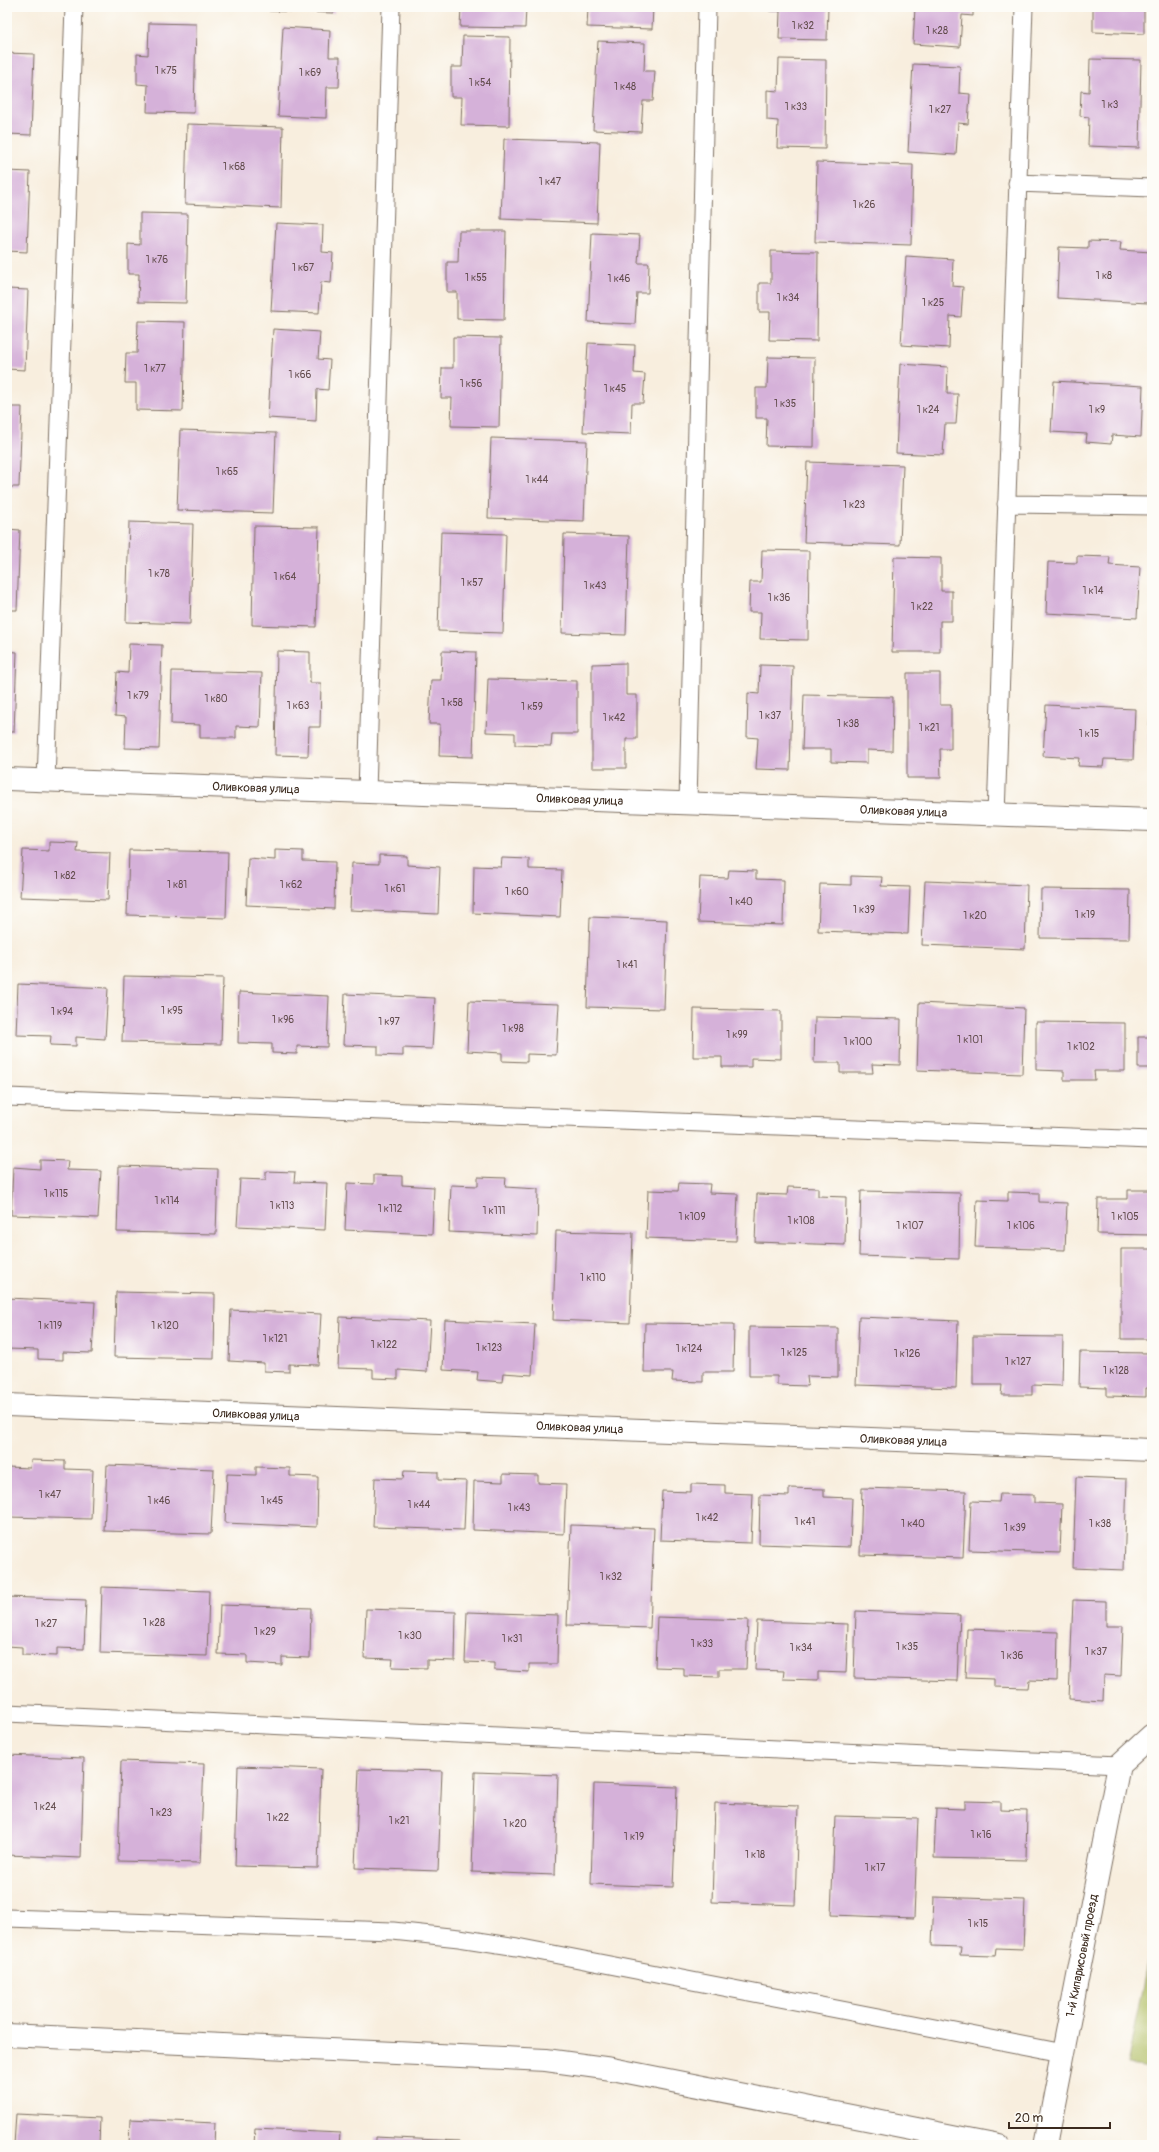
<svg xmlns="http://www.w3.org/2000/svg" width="1159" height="2152" font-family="Pangolin,sans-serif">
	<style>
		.green { fill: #aebc5e; stroke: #74733e }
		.building { fill: #d5b1d9 }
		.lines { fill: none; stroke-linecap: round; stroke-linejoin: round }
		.lane-casing { stroke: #7d6f61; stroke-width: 19 }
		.street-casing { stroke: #7d6f61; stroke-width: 24 }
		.lane { stroke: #fff; stroke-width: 17 }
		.street { stroke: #fff; stroke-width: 22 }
		.labels { text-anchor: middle; stroke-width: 4; stroke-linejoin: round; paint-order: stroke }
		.number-label { font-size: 10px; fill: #624c4d }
		.street-label { font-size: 12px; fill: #3b2a1e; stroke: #fdfcf7 }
	</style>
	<rect width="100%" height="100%" fill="#fdfcf7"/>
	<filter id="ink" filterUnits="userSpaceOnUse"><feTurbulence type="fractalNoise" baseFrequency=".025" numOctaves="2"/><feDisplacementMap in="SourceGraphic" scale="8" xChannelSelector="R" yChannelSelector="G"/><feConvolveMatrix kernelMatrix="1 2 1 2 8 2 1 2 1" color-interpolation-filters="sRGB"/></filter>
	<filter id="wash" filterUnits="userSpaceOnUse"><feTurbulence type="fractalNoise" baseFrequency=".012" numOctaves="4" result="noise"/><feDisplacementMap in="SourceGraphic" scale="16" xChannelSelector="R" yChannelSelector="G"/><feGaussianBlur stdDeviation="0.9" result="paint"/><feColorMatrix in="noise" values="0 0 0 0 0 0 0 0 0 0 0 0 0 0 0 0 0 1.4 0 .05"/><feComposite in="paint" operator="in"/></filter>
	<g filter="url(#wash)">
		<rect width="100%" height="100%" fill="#f8eede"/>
		<path class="green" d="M1152,1938V2068L1127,2065Z"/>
		<g id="blocks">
			<path class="building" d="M269,7H334V13L269,11Z
				M461,7H526L525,28L460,27Z
				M588,7H653L652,29L587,27Z
				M769,7H828L827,40L779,39L780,11H769Z
				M915,7H973V16L962,15L960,47L913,44Z
				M1093,7H1144V34L1093,32Z
				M149,23L196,24L194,113L147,112L148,85L137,84V54L148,55Z
				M283,27L330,30L329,57H340L339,87H327L326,118L278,116Z
				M463,36L510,37L509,126L461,125L462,97H451V67H462Z
				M598,41L645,43L644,71H655L653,101H643L641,132L593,130Z
				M7,53L34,54L31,135L7,134Z
				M779,59L826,60L825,149L777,148L778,121L767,120V90L778,91Z
				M1090,59L1141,60L1139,148L1088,146L1089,117L1080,116L1081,91L1089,92Z
				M913,64L960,66L959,93L970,94L968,124L958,123L956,155L908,152Z
				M187,124L283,127L281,208L185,204Z
				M504,139L600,142L597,223L501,219Z
				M817,162L913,165L911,245L815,242Z
				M7,171L30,172L27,252L7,251Z
				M140,213L188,214L186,303L138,302L139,274H128V244L140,245Z
				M276,223L323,225L322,252L333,253L331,283L321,282L319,313L271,311Z
				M459,231H506L504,320L457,319V292H447V262H458Z
				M592,233L640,235L638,263H649L648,293H637L635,324L588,322Z
				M1088,241L1121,242L1120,250L1151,252L1148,303L1057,298L1059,247L1088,248Z
				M771,251L818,252L817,341L769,340L770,312H759V283H771Z
				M906,256L953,259L952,286L963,287L961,317L950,316L949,348L901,345Z
				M7,289L28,290L25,370L7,369Z
				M138,321L185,322L183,411L136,410V383H125L126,353H137Z
				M273,329L320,332L318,359L330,360L328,390L317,389L316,421L268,418Z
				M453,337L501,338L499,427L451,426L452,398H441L442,368H453Z
				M588,343L635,345L634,373L645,374L643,403H632L631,434L583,432Z
				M768,357L815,358L814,447L766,446L767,418H756V388H767Z
				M900,364L948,367L947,394H958L956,424H945L943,455L896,453Z
				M1054,381L1143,386L1141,437L1112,435L1111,444L1086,442L1087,434L1051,432Z
				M7,407H22L19,487H7Z
				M180,430L276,433L273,513L177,510Z
				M491,438L587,441L584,521L488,518Z
				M807,462L903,465L900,545L804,542Z
				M129,522L193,524L190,624L126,622Z
				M254,526L319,527L316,627L252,625Z
				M7,529L20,530L17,610H7Z
				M441,532L506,534L503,633L438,631Z
				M564,534L629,536L626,635L562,633Z
				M762,550L809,551L808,640L760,639L761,612H749L750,582H761Z
				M1077,556L1110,557L1109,565L1140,567L1137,618L1046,613L1048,562L1077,563Z
				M894,557L941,558V591H952V621H940V652H892Z
				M129,644L162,645L159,749L125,748L126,717L115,716L117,672L128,673Z
				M7,651L17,652L14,732H7Z
				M277,651L310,652V683H321L320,727H309L308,756L275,755Z
				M442,651L476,652L473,757L439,756L440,724H429L431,680H441Z
				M626,663V695H637V739H626V768H592V664Z
				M760,665L793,666L790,770L756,769L758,738L747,737L748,693L759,694Z
				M172,671L262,673L260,727L236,726V738H200V725L171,724Z
				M907,673H940V705H951V749H940L941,778H907Z
				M488,679L577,681V734H552L551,746L515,745V733L486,732Z
				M804,695L893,697L892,751L867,750V763L831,762V749H802Z
				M1046,705L1135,709L1133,760L1104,759L1103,767L1078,766L1079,758L1043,756Z
				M1150,706H1152V757L1148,756Z
				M49,842L78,843L77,852L110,853L108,900L20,897L23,850L49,851Z
				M129,850L228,852L226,918L127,915Z
				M275,850L303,851V861L335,862L334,909L246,905L248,858L275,860Z
				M379,855L407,856V865L440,867L438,914L350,910L352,863L379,864Z
				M502,858L529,859V869L562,870L560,917L473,913L474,866L501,867Z
				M729,870L756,871V879L784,880L783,925L698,922L700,877L728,878Z
				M851,876L882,877L881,886L910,887L908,934L818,931L820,884L851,885Z
				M925,881L1027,885L1025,949L922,945Z
				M1041,889L1130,890L1129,939L1040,938Z
				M590,917L667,920L664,1009L587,1007Z
				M124,976L223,978L221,1044L122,1042Z
				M18,984L108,988L105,1039L76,1037V1046L50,1045L51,1036L16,1035Z
				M239,992L329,996L327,1047L297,1046V1054L272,1053V1044L238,1043Z
				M345,994L435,998L432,1049L403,1048V1056L378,1055V1046L343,1045Z
				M469,1001L559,1004L556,1055L527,1054V1062L502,1061V1053L467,1051Z
				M919,1003L1024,1008L1022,1074L917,1070Z
				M694,1009L781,1011V1059L751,1058V1067H722V1057H693Z
				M815,1017L901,1019L900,1065L872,1064L873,1073H840V1063H814Z
				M1036,1022L1125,1023V1071H1094L1095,1080H1064V1071L1036,1070Z
				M1138,1037H1152V1068H1138Z
				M40,1160L68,1161L67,1170L101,1171L98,1218L11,1215L13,1167L40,1169Z
				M119,1166L218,1169L216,1234L117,1232Z
				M266,1171L295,1172L294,1182L327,1183L325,1230L237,1226L240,1179L266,1180Z
				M374,1175L402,1176V1185L434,1187L432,1234L345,1230L347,1183L374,1184Z
				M478,1177L506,1178L505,1187L538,1189L537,1236L449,1232L451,1185L478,1186Z
				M679,1183L710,1184L709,1193L738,1194L736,1241L646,1238L648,1190L678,1191Z
				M788,1187L818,1188V1196L846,1197L845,1245L755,1242L757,1194L787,1195Z
				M1128,1190H1152V1235L1097,1234L1098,1199H1128Z
				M861,1191L960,1193L959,1259L859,1256Z
				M1008,1192L1039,1193V1202L1067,1203L1065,1250L975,1247L977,1200L1008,1201Z
				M556,1231L633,1233L630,1323L553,1320Z
				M1121,1249H1152V1339H1121Z
				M116,1292L215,1294L214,1359L114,1357Z
				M7,1298L95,1302L92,1353L63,1352V1360L38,1359V1350L7,1349Z
				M231,1310L321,1314L318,1365L289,1364V1372L264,1371V1363L229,1361Z
				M340,1317L430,1321L427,1372L398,1370V1379L373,1378V1369L338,1368Z
				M859,1317L958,1321L956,1388L856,1385Z
				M445,1320L535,1324L532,1375L503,1373L502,1382L477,1380L478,1372L443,1370Z
				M645,1323L734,1324L733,1372H703V1382L672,1381L673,1372H644Z
				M749,1327L838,1328V1377L807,1376L808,1386L777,1385V1376H749Z
				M973,1336L1063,1337L1062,1386L1032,1385V1395H1001L1002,1385H973Z
				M1080,1352L1152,1353V1388H1146V1397L1107,1396V1388L1079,1387Z
				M31,1460L65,1461V1469L93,1470L91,1519L7,1517V1467L30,1468Z
				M107,1465L214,1469L211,1534L104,1531Z
				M256,1467L290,1468V1476L318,1477L317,1527L225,1523L227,1474L256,1475Z
				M404,1471L438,1472V1480L466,1481L464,1530L373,1527L375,1478L403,1479Z
				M503,1474L538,1475V1483L566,1484L564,1534L473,1530L474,1481L503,1482Z
				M1076,1477L1127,1479L1124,1570L1073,1568Z
				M691,1484L725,1485V1493L753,1494L751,1543L660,1540L662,1491L691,1492Z
				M789,1488L824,1489V1497L852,1498L850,1547L759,1544L760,1495L789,1496Z
				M862,1488L966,1491L963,1558L860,1555Z
				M1000,1494L1034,1495V1503L1062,1504L1060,1553L969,1550L971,1501L999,1502Z
				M571,1525L654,1528L650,1628L567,1625Z
				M102,1587L209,1591L207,1656L100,1653Z
				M7,1597L86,1600L84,1649L57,1648V1656L22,1655V1647L7,1646Z
				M1073,1600L1106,1601V1626H1123L1121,1676L1104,1675L1103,1701L1069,1699Z
				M220,1605L311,1608L310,1658L282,1657V1665L247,1663V1655L218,1654Z
				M366,1609L456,1612L455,1661L427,1660V1668L392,1667L393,1659L364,1658Z
				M856,1611L960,1615L957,1681L854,1678Z
				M467,1612L558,1615L557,1664H529V1672L494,1670V1663L465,1662Z
				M657,1617L748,1620L746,1669H719V1677L684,1676V1668L655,1667Z
				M757,1621L848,1624L846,1673L818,1672V1680L783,1679L784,1671L755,1670Z
				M967,1629L1058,1632L1057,1681L1029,1680L1028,1688L994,1687V1679L965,1678Z
				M7,1755L84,1758L81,1858L7,1855Z
				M121,1761L204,1764L200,1863L118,1861Z
				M238,1766L321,1769L318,1868L235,1866Z
				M359,1769L442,1771L438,1871L355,1868Z
				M475,1772L558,1775L555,1875L472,1872Z
				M594,1784L677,1787L673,1887L591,1884Z
				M965,1801L1000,1802V1810L1027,1811L1026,1860L934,1858L936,1808L965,1809Z
				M715,1803L798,1806L795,1905L712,1902Z
				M835,1816L918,1818L914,1918L831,1915Z
				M934,1897L1025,1900L1023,1949L996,1948L995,1956L960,1955L961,1947L932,1946Z
				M16,2114L100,2118L99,2145H14Z
				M130,2119L215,2123L214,2145H129Z
				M255,2129L340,2133L339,2145H254Z
				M375,2137L460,2141V2145H375Z"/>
		</g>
	</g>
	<g filter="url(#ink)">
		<use href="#blocks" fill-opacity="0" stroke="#7d6f61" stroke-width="1"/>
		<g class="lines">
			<g class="lane-casing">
				<path id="lane" d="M1017,183L1152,188
					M1006,504L1152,506
					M46,781L74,7
					M367,792L391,7
					M688,803L707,7
					M996,815L1024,7
					M7,1097L1152,1140
					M7,1713L1119,1765
					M7,1918L393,1931L459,1938L517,1947L1063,2053"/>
			</g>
			<g class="street-casing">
				<g id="street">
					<path id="s1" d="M7,779L1152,820"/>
					<path id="s2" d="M7,1405L1152,1450"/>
					<path d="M7,2035L546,2060L612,2069L998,2145"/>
					<path id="s3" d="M1045,2145L1119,1765L1152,1735"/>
				</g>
			</g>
			<use href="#lane" class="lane"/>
			<use href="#street" class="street"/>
		</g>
	</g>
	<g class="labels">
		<g class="number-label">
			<text x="803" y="29">1 к32</text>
			<text x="937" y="34">1 к28</text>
			<text x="166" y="74">1 к75</text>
			<text x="310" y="76">1 к69</text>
			<text x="480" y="86">1 к54</text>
			<text x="625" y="90">1 к48</text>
			<text x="1110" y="108">1 к3</text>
			<text x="796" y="110">1 к33</text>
			<text x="940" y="113">1 к27</text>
			<text x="234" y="170">1 к68</text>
			<text x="550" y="185">1 к47</text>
			<text x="864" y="208">1 к26</text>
			<text x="157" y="263">1 к76</text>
			<text x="303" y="271">1 к67</text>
			<text x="1104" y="279">1 к8</text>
			<text x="476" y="281">1 к55</text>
			<text x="619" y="282">1 к46</text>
			<text x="788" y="301">1 к34</text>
			<text x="933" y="306">1 к25</text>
			<text x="155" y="372">1 к77</text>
			<text x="300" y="378">1 к66</text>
			<text x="471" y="387">1 к56</text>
			<text x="615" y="392">1 к45</text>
			<text x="785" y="407">1 к35</text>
			<text x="928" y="413">1 к24</text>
			<text x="1097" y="413">1 к9</text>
			<text x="227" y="475">1 к65</text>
			<text x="537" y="483">1 к44</text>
			<text x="854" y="508">1 к23</text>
			<text x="159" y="577">1 к78</text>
			<text x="285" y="580">1 к64</text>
			<text x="472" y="586">1 к57</text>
			<text x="595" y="589">1 к43</text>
			<text x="1093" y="594">1 к14</text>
			<text x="779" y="601">1 к36</text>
			<text x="922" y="610">1 к22</text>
			<text x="138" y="699">1 к79</text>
			<text x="216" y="702">1 к80</text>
			<text x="452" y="706">1 к58</text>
			<text x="298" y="709">1 к63</text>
			<text x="532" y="710">1 к59</text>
			<text x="770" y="719">1 к37</text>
			<text x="614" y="721">1 к42</text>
			<text x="848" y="727">1 к38</text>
			<text x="929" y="731">1 к21</text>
			<text x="1089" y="737">1 к15</text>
			<text x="65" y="879">1 к82</text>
			<text x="177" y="888">1 к81</text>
			<text x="291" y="888">1 к62</text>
			<text x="395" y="892">1 к61</text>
			<text x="517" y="895">1 к60</text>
			<text x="741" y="905">1 к40</text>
			<text x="864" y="913">1 к39</text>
			<text x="1085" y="918">1 к19</text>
			<text x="975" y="919">1 к20</text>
			<text x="627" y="968">1 к41</text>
			<text x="172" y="1014">1 к95</text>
			<text x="62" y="1015">1 к94</text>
			<text x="283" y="1023">1 к96</text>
			<text x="389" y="1025">1 к97</text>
			<text x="513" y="1032">1 к98</text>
			<text x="737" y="1038">1 к99</text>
			<text x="970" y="1043">1 к101</text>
			<text x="858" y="1045">1 к100</text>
			<text x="1081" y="1050">1 к102</text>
			<text x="56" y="1197">1 к115</text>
			<text x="167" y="1204">1 к114</text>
			<text x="282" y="1209">1 к113</text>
			<text x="390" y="1212">1 к112</text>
			<text x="494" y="1214">1 к111</text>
			<text x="692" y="1220">1 к109</text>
			<text x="1125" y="1220">1 к105</text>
			<text x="801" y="1224">1 к108</text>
			<text x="910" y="1229">1 к107</text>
			<text x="1021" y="1229">1 к106</text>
			<text x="593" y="1281">1 к110</text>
			<text x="50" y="1329">1 к119</text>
			<text x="165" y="1329">1 к120</text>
			<text x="275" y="1342">1 к121</text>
			<text x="384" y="1348">1 к122</text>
			<text x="489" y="1351">1 к123</text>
			<text x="689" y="1352">1 к124</text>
			<text x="794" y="1356">1 к125</text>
			<text x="907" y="1357">1 к126</text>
			<text x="1018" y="1365">1 к127</text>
			<text x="1116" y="1374">1 к128</text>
			<text x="50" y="1498">1 к47</text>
			<text x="159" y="1504">1 к46</text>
			<text x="272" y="1504">1 к45</text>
			<text x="419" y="1508">1 к44</text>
			<text x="519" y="1511">1 к43</text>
			<text x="707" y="1521">1 к42</text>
			<text x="805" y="1525">1 к41</text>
			<text x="913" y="1527">1 к40</text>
			<text x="1100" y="1527">1 к38</text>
			<text x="1015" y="1531">1 к39</text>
			<text x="611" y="1580">1 к32</text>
			<text x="154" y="1626">1 к28</text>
			<text x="46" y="1627">1 к27</text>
			<text x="265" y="1635">1 к29</text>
			<text x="410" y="1639">1 к30</text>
			<text x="512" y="1642">1 к31</text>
			<text x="702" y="1647">1 к33</text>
			<text x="907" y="1650">1 к35</text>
			<text x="801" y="1651">1 к34</text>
			<text x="1096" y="1655">1 к37</text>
			<text x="1012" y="1659">1 к36</text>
			<text x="45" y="1810">1 к24</text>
			<text x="161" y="1816">1 к23</text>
			<text x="278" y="1821">1 к22</text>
			<text x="399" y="1824">1 к21</text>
			<text x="515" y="1827">1 к20</text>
			<text x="981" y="1838">1 к16</text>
			<text x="634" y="1840">1 к19</text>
			<text x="755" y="1858">1 к18</text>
			<text x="875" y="1871">1 к17</text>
			<text x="978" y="1927">1 к15</text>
		</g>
		<g class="street-label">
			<text dy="4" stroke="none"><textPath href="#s1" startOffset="249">Оливковая улица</textPath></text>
			<text dy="4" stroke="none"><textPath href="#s1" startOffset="573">Оливковая улица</textPath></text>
			<text dy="4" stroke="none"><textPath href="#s1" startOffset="897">Оливковая улица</textPath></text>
			<text dy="4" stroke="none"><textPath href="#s2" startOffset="249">Оливковая улица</textPath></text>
			<text dy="4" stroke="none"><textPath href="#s2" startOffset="573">Оливковая улица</textPath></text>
			<text dy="4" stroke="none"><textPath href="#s2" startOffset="897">Оливковая улица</textPath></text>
			<text dy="4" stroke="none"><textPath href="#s3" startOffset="193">1-й Кипарисовый проезд</textPath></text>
		</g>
	</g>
	<rect width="1159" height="2152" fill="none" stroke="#fdfcf7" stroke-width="24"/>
	<path d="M1009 2122v6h101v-6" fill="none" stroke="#3b2a1e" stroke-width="2"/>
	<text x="1015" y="2122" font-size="12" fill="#3b2a1e" stroke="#fdfcf7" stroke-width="3" paint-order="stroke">20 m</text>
</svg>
